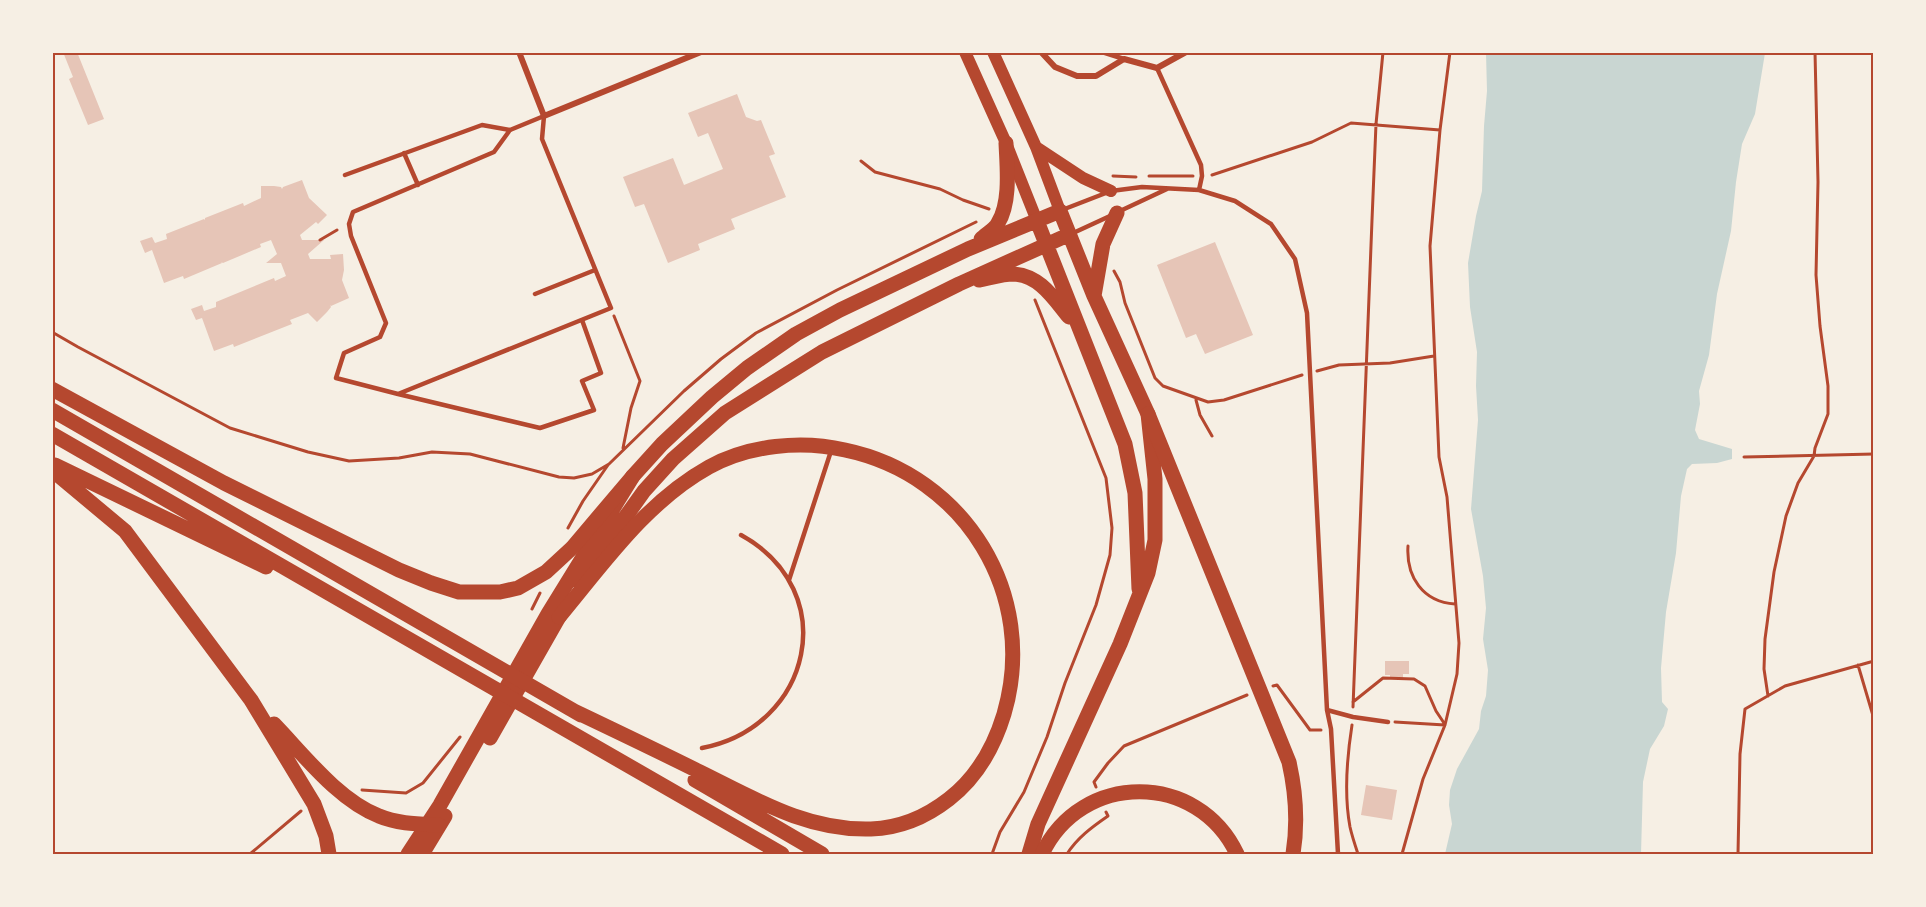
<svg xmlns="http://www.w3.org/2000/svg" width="1926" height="907" font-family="'Open Sans',sans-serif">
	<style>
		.water { fill: #c9d6d2 }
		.building { fill: #e6c5b7 }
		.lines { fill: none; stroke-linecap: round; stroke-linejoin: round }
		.path { stroke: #b5482f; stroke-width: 3 }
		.service { stroke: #b5482f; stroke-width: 4.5 }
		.minor { stroke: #b5482f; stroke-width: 6 }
		.secondary { stroke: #b5482f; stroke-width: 12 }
		.primary { stroke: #b5482f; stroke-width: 15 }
		.trunk { stroke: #b5482f; stroke-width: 15 }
		.neatline { fill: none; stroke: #b5482f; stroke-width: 2 }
	</style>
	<rect width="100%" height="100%" fill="#f6efe4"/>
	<path class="water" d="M1486,53H1765L1755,114L1742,144L1736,182L1731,231L1717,294L1709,355L1699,391L1700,404L1695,430L1699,439L1732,449V459L1717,463L1692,464L1687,469L1681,496L1676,553L1666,612L1661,668L1662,702L1668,709L1664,726L1650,749L1643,782L1641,854H1445L1452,824L1449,805L1450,790L1457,769L1479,729L1481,711L1486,696L1488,670L1483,639L1486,608L1483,576L1471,509L1478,420L1476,386L1477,352L1470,307L1468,263L1476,216L1482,191L1484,126L1487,91Z"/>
	<path class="building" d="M63,52H77L104,119L88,125L69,79L73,77Z
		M737,94L746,117L757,121L761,120L775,154L769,156L786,197L731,219L735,229L698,244L700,250L668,263L644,204L635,207L623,177L673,158L684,185L723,169L708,133L698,137L688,113Z
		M302,180L309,198L327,215L318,224L316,222L300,235L302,240H324L308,254L310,259H331L330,255L343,254L344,270L342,280L349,298L331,306L330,305L331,307L327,312L317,322L308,313L290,320L292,324L234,347L233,344L214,351L202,318L196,320L191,309L202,305L204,311L216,307V302L274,278L275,281L286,276L281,263H266L277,254L271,240L260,244L261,247L223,263L221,262L222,263L184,279L183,276L164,283L152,250L145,253L140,241L152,237L155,243L167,239L166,234L204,219L205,220V218L243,203L244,206L261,198V186H274L281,187L282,189L283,187Z
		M1215,242L1253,335L1205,354L1196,334L1186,338L1157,265Z
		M1385,661H1409V674H1403V678H1390V675H1385Z
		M1366,785L1397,790L1392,820L1361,815Z"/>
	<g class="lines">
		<path class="path" d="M861,161L875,172L940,189L963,200L989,209
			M1212,175L1312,142L1351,123L1440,130
			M1113,176L1136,177
			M1149,176H1193
			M320,240L337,230
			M1114,271L1120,282L1125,303L1155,378L1163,386L1208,402L1224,400L1302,375
			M614,316L640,381L631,408L623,448
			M52,332L78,347L230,428L308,452L349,461L399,458L432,452L470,454L559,477L574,478L592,474L609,464L684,391L721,359L756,333L837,290L976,222
			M1317,371L1339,365L1390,363L1434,356
			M1196,400L1200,415L1212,436
			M1744,457L1874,454
			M568,528L583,501L608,465
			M1408,546C1406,577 1423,602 1455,604
			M532,609L540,593
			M1858,665L1874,719
			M1273,686L1277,685L1310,730H1321
			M1768,696L1764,669L1765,639L1774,572L1786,516L1798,483L1814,456L1815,448L1828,414V386L1820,326L1816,275L1818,182L1815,52
			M1353,702L1383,678L1414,679L1425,686L1436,711L1444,723
			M1353,707L1372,220L1376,124L1383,52
			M1395,722L1445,725
			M1352,725C1347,757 1344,795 1350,827C1352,836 1355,845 1358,854
			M1096,787L1094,782L1108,763L1124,746L1247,695
			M362,790L406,793L423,783L460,737
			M250,854L301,811
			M992,854L1000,832L1024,792L1047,737L1065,683L1096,605L1110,555L1112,528L1106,478L1035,300
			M1067,854C1077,838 1092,827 1108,816L1106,812
			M1402,854L1423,779L1445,725L1457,674L1459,643L1447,497L1439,457L1430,246L1440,130L1450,52
			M1725,854H1738L1740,754L1745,709L1785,686L1874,661"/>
		<path class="service" d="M1102,52L1124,59
			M1157,68L1201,165L1202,176L1199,190
			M544,116L542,139L611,308L398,394L336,378L344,353L380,337L386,323L351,236L349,224L353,212L494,152L510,130Z
			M404,153L418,185
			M345,175L482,125L510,130
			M1062,210L1111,191L1142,187L1199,190L1235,201L1271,224L1295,259L1307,313L1327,710L1331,729L1338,854
			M1120,211L1167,189
			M1071,234L1110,216
			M535,294L595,270
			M398,394L540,428L594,410L582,381L601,373L582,320
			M789,580L831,451
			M1327,710L1353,717L1388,722
			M702,748C812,727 843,591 741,535"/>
		<path class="minor" d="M519,52L544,116L701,52
			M1041,52L1055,67L1077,76H1096L1124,59L1157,68L1186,52"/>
		<path class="secondary" d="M965,52L1006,143L1037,221
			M993,52L1036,147L1060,211
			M1036,147L1083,178L1111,191"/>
		<path class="primary" d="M1037,221L1125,444L1135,493L1139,589
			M981,239C986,234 995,229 998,223C1011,202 1007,167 1006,143
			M979,280C990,278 1003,274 1013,274C1040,275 1054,299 1069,317
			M1094,296L1103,244L1117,213
			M579,582L644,491L673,459L725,413L822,352L959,284L1068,235
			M490,738L564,608
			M408,854L440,805L548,614L633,476L662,444L712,397L747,368L796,334L840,310L968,249L1060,211L1094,296L1148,414L1155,479V540L1148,573L1120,644L1038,824L1029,854
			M422,854L445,816"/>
		<path class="trunk" d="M52,389L224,483L399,570L431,583L459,592H500L518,588L546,572L572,548L633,476
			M52,410L581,715
			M1148,414L1289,762C1296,793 1298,823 1293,854
			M52,434L782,854
			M55,465L266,567
			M52,470L125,531L251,700L314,804L326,836L329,854
			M559,617C604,563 646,502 709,467C749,445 801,440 845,450C965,475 1039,595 1004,714C994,747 976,778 949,799C926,817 900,828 871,829C807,831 755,799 700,772C658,751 616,731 574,711
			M274,724C304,755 338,800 379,816C398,824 419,824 439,825
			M695,780L822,854
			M1042,854C1081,771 1198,771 1237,854"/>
	</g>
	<rect width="1926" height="907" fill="none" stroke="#f6efe4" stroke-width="108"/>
	<rect x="54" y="54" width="1818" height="799" class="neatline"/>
</svg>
